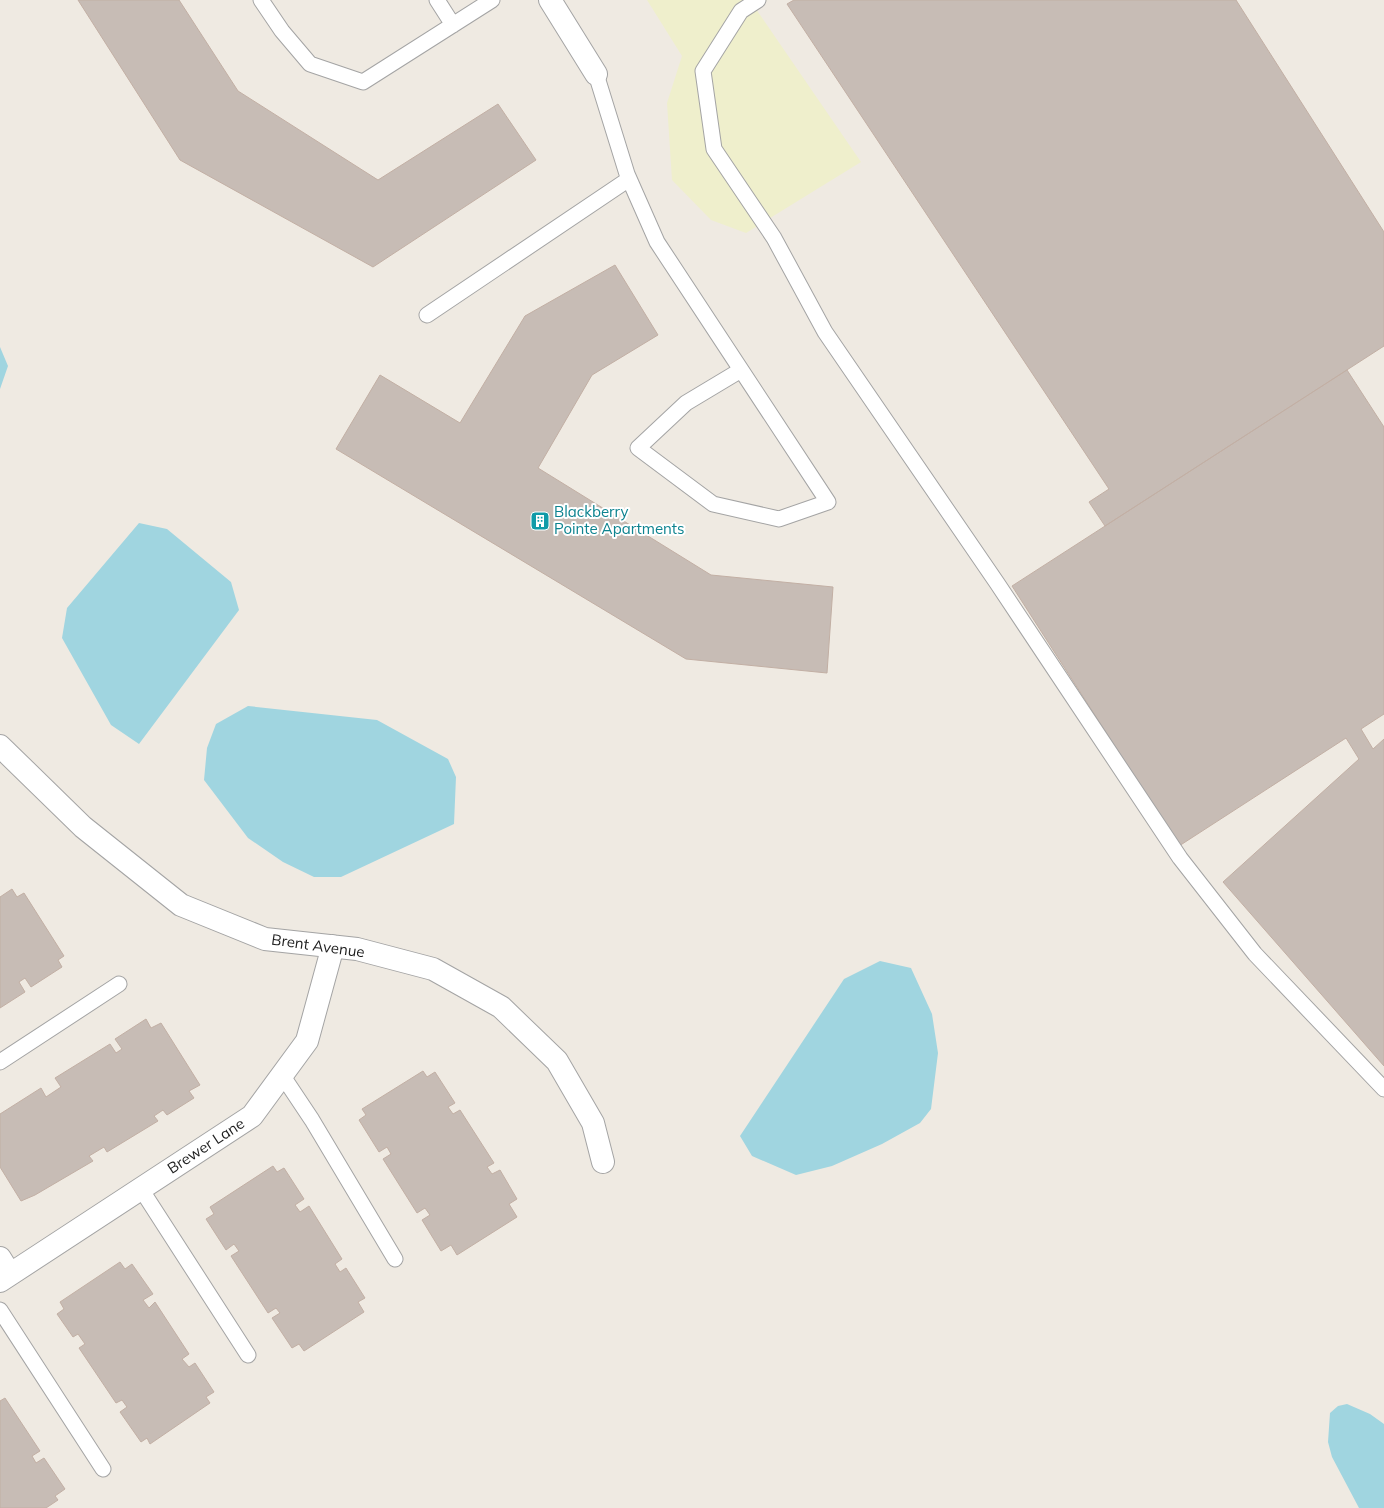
<svg xmlns="http://www.w3.org/2000/svg" width="1384" height="1508" font-family="Mulish,sans-serif">
	<style>
		.farmland { fill: #efefcc }
		.water { fill: #a0d5e0 }
		.building { fill: #c7bcb5; stroke: #c2afa4 }
		.lines { fill: none; stroke-linecap: round; stroke-linejoin: round }
		.lane-casing { stroke: #a4a4a4; stroke-width: 17 }
		.street-casing { stroke: #a4a4a4; stroke-width: 24 }
		.lane { stroke: #fff; stroke-width: 15 }
		.street { stroke: #fff; stroke-width: 22 }
		.labels { text-anchor: middle; stroke-width: 4; stroke-linejoin: round; paint-order: stroke }
		.culture-label { font-size: 15px; fill: #0d838f; stroke: #fff; text-anchor: start }
		.street-label { font-size: 15px; fill: #1d1d1d; stroke: #fff }
	</style>
	<rect width="100%" height="100%" fill="#efeae2"/>
	<path class="farmland" d="M647,0H767L756,9L861,162L746,233L711,220L672,180L667,103L682,56Z"/>
	<path class="water" d="M0,347L8,366L0,389Z
		M139,523L167,529L231,582L239,610L139,744L111,725L62,638L67,608Z
		M248,706L377,720L448,759L456,777L454,824L341,877H314L283,862L248,838L204,780L207,748L216,724Z
		M880,961L911,968L932,1014L938,1053L931,1109L920,1123L882,1144L832,1166L796,1175L752,1156L740,1136L844,979Z
		M1347,1404L1370,1414L1384,1424V1508H1359L1332,1457L1328,1442L1330,1413L1338,1406Z"/>
	<path class="building" d="M78,0H179L238,91L378,180L498,104L536,160L373,267L180,160Z
		M794,0H1236L1384,232V346L1105,526L1089,502L1109,489L787,4Z
		M615,265L658,335L592,375L538,468L711,575L833,587L827,673L686,659L336,449L380,375L460,423L525,316Z
		M1347,370L1384,427V714L1361,729L1373,749L1384,739V1066L1223,882L1359,759L1346,738L1179,846L1012,586Z
		M12,889L17,897L24,893L64,956L58,960L62,967L31,987L25,978L19,982L25,992L0,1008V897Z
		M146,1019L151,1028L161,1023L200,1085L189,1091L194,1098L167,1115L163,1110L154,1116L158,1121L107,1152L104,1147L89,1156L93,1161L35,1195L21,1201L0,1167V1114L41,1088L46,1097L61,1087L55,1078L110,1044L116,1053L122,1049L115,1039Z
		M423,1071L427,1077L435,1072L455,1103L448,1107L453,1114L460,1110L494,1163L487,1167L492,1174L500,1170L517,1199L509,1204L517,1217L457,1255L451,1245L441,1251L422,1220L430,1215L425,1208L417,1213L383,1159L391,1154L387,1147L379,1152L359,1120L366,1115L362,1109Z
		M273,1166L277,1172L284,1168L304,1199L295,1205L300,1212L309,1206L342,1259L335,1264L340,1272L346,1268L365,1298L358,1302L364,1312L304,1351L299,1344L292,1348L272,1318L280,1313L276,1308L268,1313L231,1256L239,1251L234,1244L226,1250L206,1219L214,1214L210,1207Z
		M120,1262L125,1269L132,1264L153,1294L143,1300L149,1308L155,1302L189,1354L182,1359L189,1367L195,1363L214,1392L206,1397L210,1403L150,1444L147,1438L141,1442L120,1412L127,1407L122,1400L116,1403L79,1348L85,1344L78,1334L73,1337L57,1314L64,1309L60,1302Z
		M5,1398L40,1451L32,1456L36,1463L44,1458L65,1489L55,1496L58,1500L46,1508H0V1401Z"/>
	<g class="lines">
		<g class="lane-casing">
			<path id="lane" d="M261,0L282,31L310,64L363,82L492,0
				M437,0L453,25
				M758,0L741,11L703,71L714,149L774,238L825,332L997,583L1180,858L1255,954L1384,1089
				M596,74L627,174L657,242L828,502L779,519L713,504L638,448L686,403L741,370
				M427,315L629,179
				M0,1062L119,984
				M282,1075L312,1120L395,1259
				M141,1189L248,1355
				M0,1310L103,1469"/>
		</g>
		<g class="street-casing">
			<path id="street" d="M550,0L596,74
				M0,746L83,827L181,905L265,939L357,949L433,969L501,1007L557,1061L593,1123L603,1162
				M0,1258L10,1274
				M0,1281L252,1116L307,1041L333,946"/>
		</g>
		<use href="#lane" class="lane"/>
		<use href="#street" class="street"/>
	</g>
	<defs>
		<g id="building-square" transform="scale(1)"><rect x="-9" y="-9" width="18" height="18" rx="4" fill="#0f9aa8" stroke="#fff"/><path d="M-4-6H4V6H1V3H-1V6H-4ZM-2.5-4.3h1.7v1.8h-1.7ZM.8-4.3h1.7v1.8H.8ZM-2.5-1h1.7V.8h-1.7ZM.8-1h1.7V.8H.8Z" fill="#fff"/></g>
	</defs>
	<g fill-rule="evenodd">
		<use href="#building-square" x="540" y="521"/>
	</g>
	<g class="labels">
		<g class="culture-label">
			<text x="554" y="517">Blackberry<tspan x="554" dy="17">Pointe Apartments</tspan></text>
		</g>
		<g class="street-label">
			<text transform="translate(318 946) rotate(8)" y="5">Brent Avenue</text>
			<text transform="translate(206 1146) rotate(-33)" y="5">Brewer Lane</text>
		</g>
	</g>
</svg>
